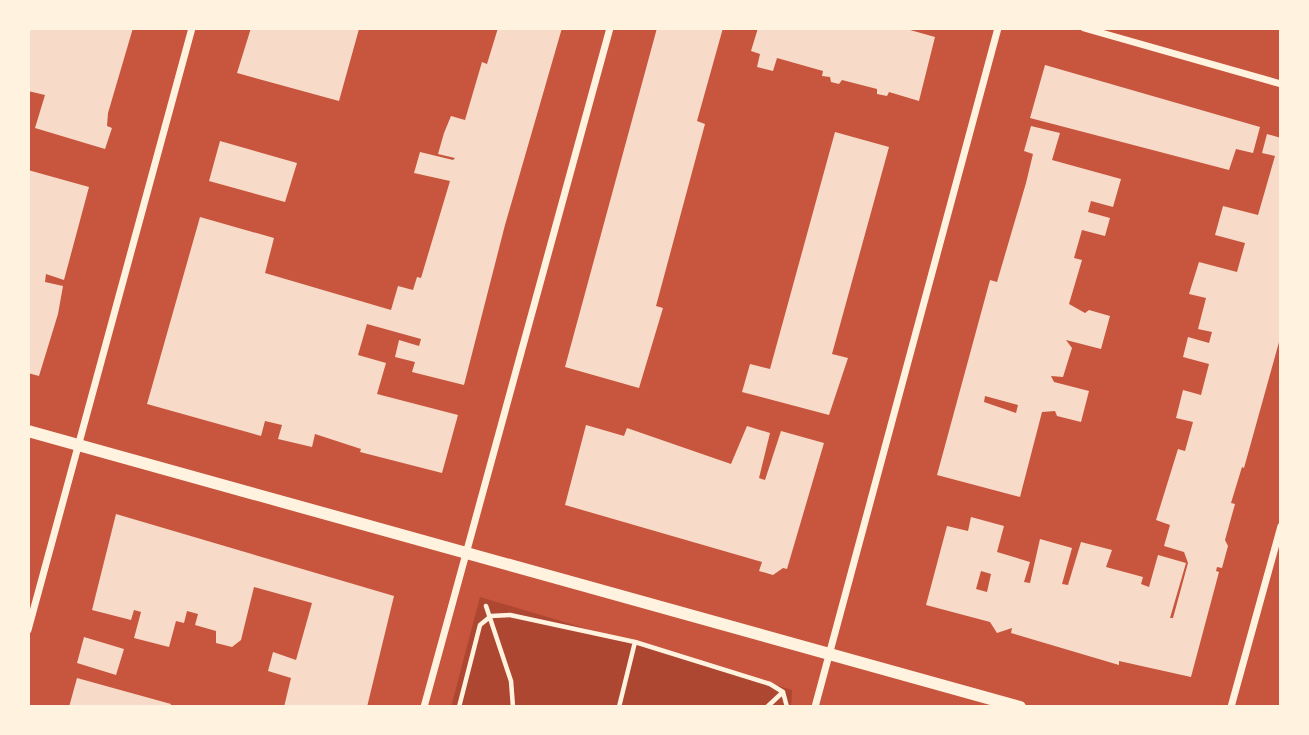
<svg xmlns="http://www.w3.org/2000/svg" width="1309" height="735" font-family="'DejaVu Sans',sans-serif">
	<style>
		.green { fill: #ae4732 }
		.building { fill: #f7dbc8; fill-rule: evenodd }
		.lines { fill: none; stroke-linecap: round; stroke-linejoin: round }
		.path { stroke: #fff3e0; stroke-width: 4.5 }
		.minor { stroke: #fff3e0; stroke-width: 7 }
		.tertiary { stroke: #fff3e0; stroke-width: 12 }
	</style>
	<rect width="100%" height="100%" fill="#c8553d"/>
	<path class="green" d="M480,597L792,690L791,707H451Z"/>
	<path class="building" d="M28,28H133L108,113L107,126L112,128L105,149L35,128L45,95L28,91Z
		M251,28L359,29L339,101L237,73Z
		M498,28H562L505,225L464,385L412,372L415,362L395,357L399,340L419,346L421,339L367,324L358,355L386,363L377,394L458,415L442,473L360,452L361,449L315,434L312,447L278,439L282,425L265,421L261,436L147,404L200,217L274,238L265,273L391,310L398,286L413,290L417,277L421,278L450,181L414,173L420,152L453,160L455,158L438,154L444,133L451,116L465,120L482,62L487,64Z
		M657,28H723L697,121L705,124L656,306L663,308L639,388L565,367Z
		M758,28H903L935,37L919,101L889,92L887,96L877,94V89L842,80L839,84L831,82L830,77L822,76L823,71L777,58L773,71L757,67L760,54L751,51Z
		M1045,65L1260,127L1253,153L1236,149L1229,170L1030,118Z
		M1031,126L1060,133L1052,160L1121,179L1113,207L1091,201L1088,212L1110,218L1105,236L1082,230L1074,258L1082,260L1069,304L1085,313L1089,310L1110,316L1101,349L1066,340L1072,348L1063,377L1051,376L1054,382L1089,391L1081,422L1057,416L1055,411L1042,412L1020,497L937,475L990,280L997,282L1026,183L1033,154L1024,151ZM985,396L1018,405L1016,413L984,402Z
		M835,132L889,147L832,354L848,358L829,415L742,392L750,364L770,369Z
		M1267,134L1281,138V335L1244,468L1242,467L1231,503L1235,504L1225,540L1228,546L1222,568L1217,567L1216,571L1219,572L1191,677L1119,661V665L1011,633L1012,628L997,633L990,622L926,605L947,526L968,531L971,517L1004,526L997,552L1030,562L1024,582L1030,583L1040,539L1072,548L1062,584L1068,585L1081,542L1112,550L1106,567L1143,577L1141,584L1149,587L1158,555L1186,563L1170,618H1173L1188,563L1184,552L1164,546L1170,525L1156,520L1178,449L1185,451L1193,422L1176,418L1183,390L1201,395L1209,364L1183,357L1188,337L1209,343L1212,332L1198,329L1206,298L1189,294L1199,262L1237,272L1245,243L1215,235L1223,206L1258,215L1275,156L1262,153ZM981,571L991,574L987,592L976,589Z
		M220,141L297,163L285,202L209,181Z
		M28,170L89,187L64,280L46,274L45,282L63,286L58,314L39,376L28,373Z
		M586,425L624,436L627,428L731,464L747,426L770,433L759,478L765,480L781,431L824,443L787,569L783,568L773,575L759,571L762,562L565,505Z
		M116,514L394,596L367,707H284L291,678L268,671L273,652L296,660L312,603L254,587L241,640L232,647L216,643V631L195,625L198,614L187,611L184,623L176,621L169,647L134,638L141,612L134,610L131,620L92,610Z
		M84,637L124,649L116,675L77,663Z
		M77,678L171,704L170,707H69Z"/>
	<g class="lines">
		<path class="path" d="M486,606L511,681L513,707
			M459,707L480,625L491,616L510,615L635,642L770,684L783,692L787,707
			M619,707L635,642
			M767,707L783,692"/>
		<path class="minor" d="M1084,28L1281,84
			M28,630L192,28
			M424,707L610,28
			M815,707L998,28
			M1231,707L1281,526"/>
		<path class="tertiary" d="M28,431L1020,707"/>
	</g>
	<rect width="1309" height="735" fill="none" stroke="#fff3e0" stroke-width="60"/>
</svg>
